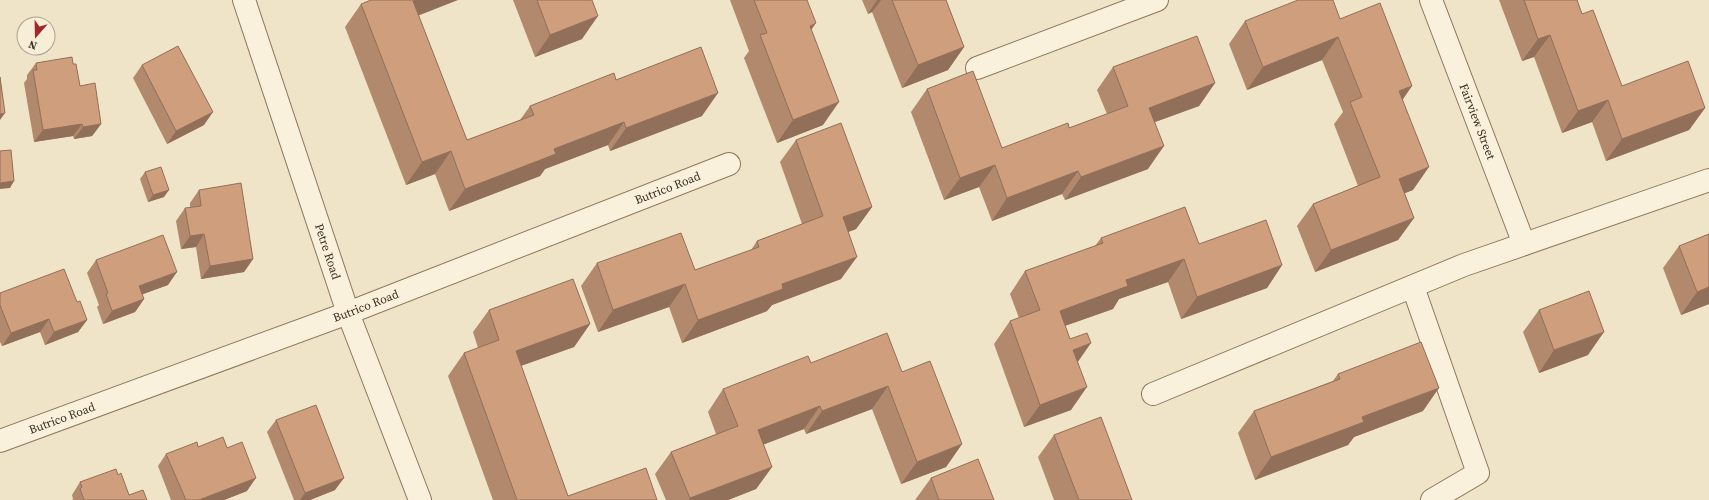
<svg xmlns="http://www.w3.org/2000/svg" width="1709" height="500" font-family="'Source Serif 4',serif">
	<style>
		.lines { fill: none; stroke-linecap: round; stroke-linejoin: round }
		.minor-casing { stroke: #8d765c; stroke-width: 24 }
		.minor { stroke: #faf1dc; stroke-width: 22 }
		.wall { fill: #b2896c }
		.shaded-wall { fill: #916f58 }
		.building { fill: #cf9f7d; stroke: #916f58 }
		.labels { text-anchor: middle; stroke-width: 4; stroke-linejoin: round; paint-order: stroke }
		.street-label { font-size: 12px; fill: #3d2e20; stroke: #f7eed8 }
	</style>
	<rect width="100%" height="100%" fill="#f0e4c8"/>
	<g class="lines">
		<g class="minor-casing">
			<g id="minor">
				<path id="s1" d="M244,0L348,313L420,500"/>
				<path id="s2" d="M1431,0L1524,244"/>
				<path d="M977,68L1157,0"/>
				<path d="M1413,287L1478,473L1432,500"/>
				<path d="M1153,394L1464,265L1709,180"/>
				<path id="s3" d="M0,441L348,313L729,164"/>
			</g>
		</g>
		<use href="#minor" class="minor"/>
	</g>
	<path class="wall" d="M513,0H592L582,39L535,57Z
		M730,0H807L823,125L777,143L744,58L749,51Z
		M862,0H946L964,47L948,70L902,88L872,12L868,14Z
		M1499,0H1577L1582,14L1622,86L1705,108L1689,130L1606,161L1592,122L1562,133L1534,57L1522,61Z
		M361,4L418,15L467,140L520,120L530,106L616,80L702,116L610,151L608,145L545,169L540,176L449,211L435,174L406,185L345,27Z
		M1340,19L1403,100L1413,190L1404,193L1414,218L1398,240L1315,272L1297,226L1313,204L1358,186L1334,124L1343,112L1322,60L1247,90L1229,44L1245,21Z
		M36,63L73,64L80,86L101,124L92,136L74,139L73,136L34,142L24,83L27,79V75Z
		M142,65L204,125L167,144L133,78Z
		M1113,67L1215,83L1199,106L1155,122L1148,169L1065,200L1062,194L992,221L979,187L944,200L911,112L927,89L1002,148L1069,128L1107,114L1097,90Z
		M796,140L872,207L856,229L848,232L841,279L772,305L767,311L682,343L669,307L598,332L581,286L597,263L695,270L751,250L757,241L802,224L780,162Z
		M145,172L164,197L148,202L140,179Z
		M199,190L253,259L244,272L201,279L196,247L181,249L176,221L185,208H190V203Z
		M1709,234V304L1681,315L1663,268L1679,246Z
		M1101,238L1199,244L1282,265L1267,288L1181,319L1168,282L1119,299L1113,309L1065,326L1078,362L1071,410L1024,427L994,344L1010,321L1019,318L1010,294L1025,271L1095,246Z
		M96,260L168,285L142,294L144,299L135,312L103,324L97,307L99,305L87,273Z
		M0,293L77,302L87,320L78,332L45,345L40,332L2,346L0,342Z
		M489,310L590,324L574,347L521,366L568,496L657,500H493L448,376L464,353L478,348L473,332Z
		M1539,310L1588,355L1539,373L1523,332Z
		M902,372L962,444L946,467L901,484L872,409L806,434L804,429L763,444L772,467L756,489L728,500H666L655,474L671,452L716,434L708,412L723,389Z
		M1338,374L1423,411L1354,437L1348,445L1255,480L1238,433L1254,411L1333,381Z
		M276,420L335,490L310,500H294L267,432Z
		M1054,435L1132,500H1054L1038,457Z
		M198,447L227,448L247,491L224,500H171L158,466L166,454Z
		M118,475L129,495L147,500H72L73,499L72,495L80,482Z
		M931,478L994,500H915Z"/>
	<path class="shaded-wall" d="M415,0H458L397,24L413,1Z
		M877,0H881L872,12L868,14Z
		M598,16L582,39L535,57L550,35Z
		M816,23L800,46L810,26Z
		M1550,35L1534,57L1522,61L1538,39Z
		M1338,37L1322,60L1247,90L1263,67Z
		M964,47L948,70L902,88L918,65Z
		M1215,83L1199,106L1133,130L1149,108Z
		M1412,86L1397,108L1399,91Z
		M718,93L702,116L610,151L626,128Z
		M1608,100L1592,122L1562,133L1578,111Z
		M839,102L823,125L777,143L793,120Z
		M1705,108L1689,130L1606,161L1622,139Z
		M213,112L204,125L167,144L176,131Z
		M5,113L0,120V114Z
		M624,122L608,145L545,169L540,176L449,211L465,189L554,149Z
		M82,124L73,136L34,142L43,130Z
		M101,124L92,136L74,139L83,127Z
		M1164,146L1148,169L1065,200L1081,177Z
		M451,151L435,174L406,185L422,162Z
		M995,165L979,187L944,200L960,178Z
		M1429,167L1413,190L1383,202L1399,179Z
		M1078,171L1062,194L992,221L1007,198Z
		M14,181L10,188L0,189V183Z
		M169,190L164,197L148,202L153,195Z
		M872,207L856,229L827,240L843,217Z
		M1414,218L1398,240L1315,272L1331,250Z
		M204,234L196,247L181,249L190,236Z
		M857,257L841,279L772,305L767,311L682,343L698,320L782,284Z
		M253,259L244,272L201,279L210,266Z
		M1184,259L1168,282L1119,299L1113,309L1044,333L1060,311L1126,280Z
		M1282,265L1267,288L1181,319L1197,297Z
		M177,272L168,285L130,299L139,286Z
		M685,284L669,307L598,332L613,310Z
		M1709,287V304L1681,315L1697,292Z
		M144,299L135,312L103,324L112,311Z
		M49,319L40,332L2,346L11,333Z
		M87,320L78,332L45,345L54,332Z
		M590,324L574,347L500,373L516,351Z
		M1604,332L1588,355L1539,373L1554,350Z
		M1091,343L1075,366L1073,350Z
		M888,386L872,409L806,434L822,411Z
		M1087,387L1071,410L1024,427L1040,405Z
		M1439,388L1423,411L1354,437L1348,445L1255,480L1271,457L1362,417Z
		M820,406L804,429L742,453L758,430Z
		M962,444L946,467L901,484L917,462Z
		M772,467L756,489L728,500H689L690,498Z
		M256,478L247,491L224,500H199Z
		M344,478L335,490L310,500H300L305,493Z"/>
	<path class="building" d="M371,0H415L413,1L467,140L534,115L530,106L614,73L616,80L701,47L718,93L626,128L624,122L554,149L556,154L465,189L451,151L422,162L361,4Z
		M537,0H592L598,16L550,35Z
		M754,0H807L816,23L810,26L839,102L793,120L760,35L767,33Z
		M892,0H946L964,47L918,65Z
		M1298,0H1333L1340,19L1380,3L1412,86L1399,91L1429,167L1399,179L1414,218L1331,250L1313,204L1380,177L1350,102L1362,97L1338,37L1263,67L1245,21Z
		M1524,0H1577L1582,14L1593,10L1622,86L1688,61L1705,108L1622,139L1608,100L1578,111L1550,35L1538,39Z
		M1197,36L1215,83L1149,108L1164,146L1081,177L1078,171L1007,198L995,165L960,178L927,89L973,71L1002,148L1068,123L1069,128L1128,106L1113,67Z
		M178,46L213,112L176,131L142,65Z
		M72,57L73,64H76L80,86L95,83L101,124L83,127L82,124L43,130L33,70H37L36,63Z
		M0,77L5,113L0,114Z
		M841,123L872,207L843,217L857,257L782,284L783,289L698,320L685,284L613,310L597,263L681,233L695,270L759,247L757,241L823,216L796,140Z
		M11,150L14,181L0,183V151Z
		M161,167L169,190L153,195L145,172Z
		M241,183L253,259L210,266L204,234L190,236L185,208L201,206L199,190Z
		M1185,207L1199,244L1266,220L1282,265L1197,297L1184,259L1126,280L1128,286L1060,311L1070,339L1087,333L1091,343L1073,350L1087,387L1040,405L1010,321L1040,310L1025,271L1103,243L1101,238Z
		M1709,234V287L1697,292L1679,246Z
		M163,235L177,272L139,286L144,299L112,311L106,294L108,293L96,260Z
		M64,269L77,302L80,301L87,320L54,332L49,319L11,333L0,305V293Z
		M573,279L590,324L516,351L568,496L646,468L657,500H517L464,353L499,340L489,310Z
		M1589,291L1604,332L1554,350L1539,310Z
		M887,333L902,372L930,361L962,444L917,462L888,386L822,411L820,406L758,430L772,467L690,498L671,452L738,426L723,389L808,356L811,363Z
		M1421,342L1439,388L1362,417L1364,422L1271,457L1254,411L1340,379L1338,374Z
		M316,405L344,478L305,493L276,420Z
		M1101,417L1132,500H1079L1054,435Z
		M223,437L227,448L242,442L256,478L199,500H186L166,454L197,442L198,447Z
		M978,459L994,500H939L931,478Z
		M116,469L118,475L121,473L129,495L143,490L147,500H84L80,489L82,487L80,482Z"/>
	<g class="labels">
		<g class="street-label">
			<text dy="4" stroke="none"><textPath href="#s2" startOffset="130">Fairview Street</textPath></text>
			<text dy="4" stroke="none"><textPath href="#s3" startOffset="714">Butrico Road</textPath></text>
			<text dy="4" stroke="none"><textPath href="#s1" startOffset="265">Petre Road</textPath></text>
			<text dy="4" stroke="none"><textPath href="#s3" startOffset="390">Butrico Road</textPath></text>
			<text dy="4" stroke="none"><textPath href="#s3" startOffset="66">Butrico Road</textPath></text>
		</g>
	</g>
	<g transform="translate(36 36) rotate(200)"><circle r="19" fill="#f7eed8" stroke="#ada18e"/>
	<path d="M0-3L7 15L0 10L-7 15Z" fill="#9e2a2b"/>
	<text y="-6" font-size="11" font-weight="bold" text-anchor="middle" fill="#3d2e20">N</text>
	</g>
</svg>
